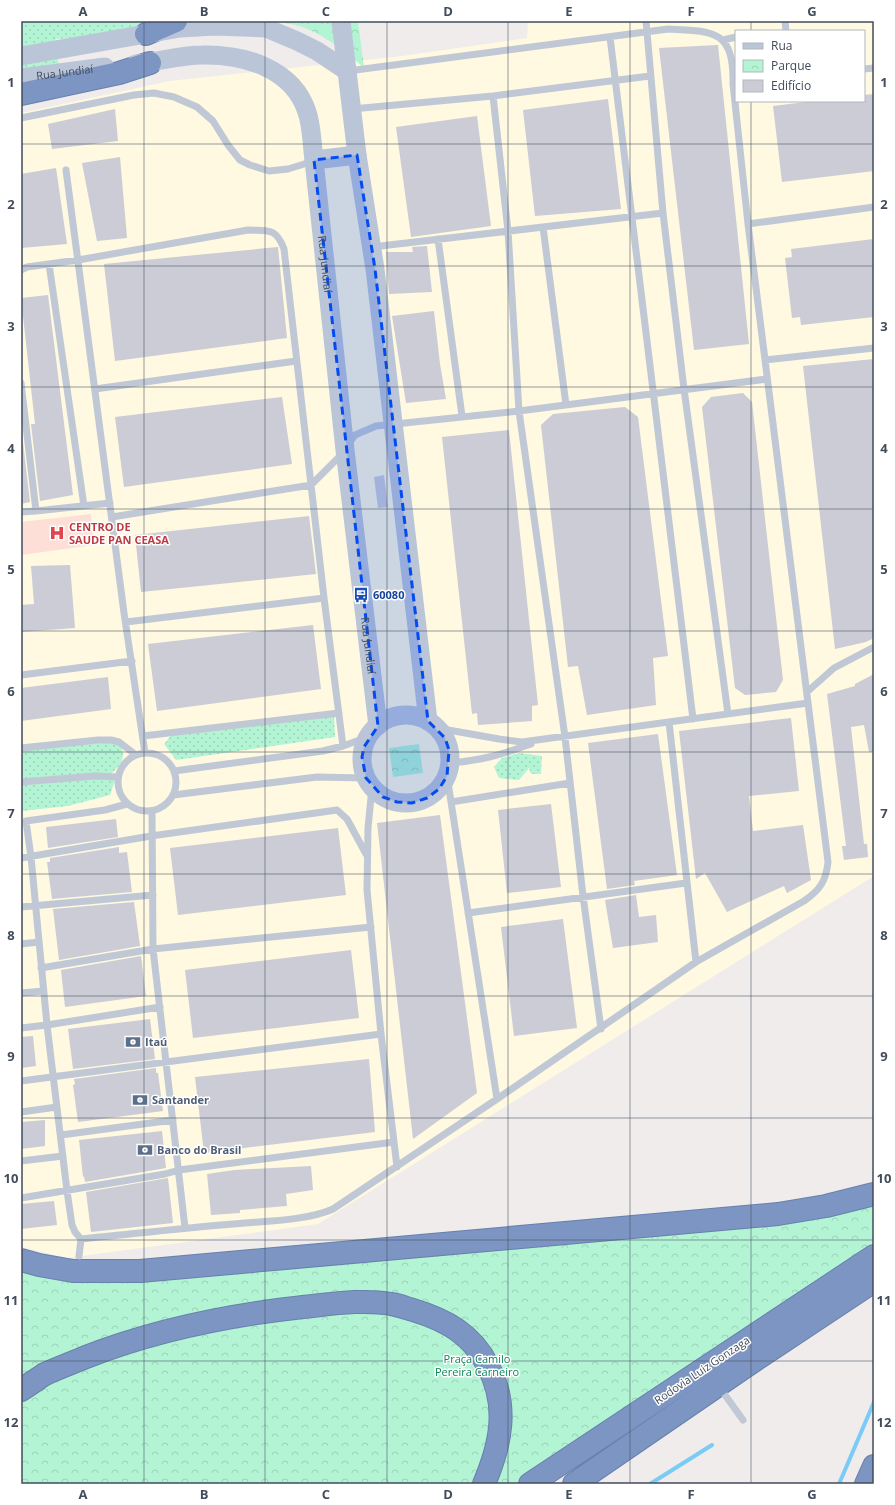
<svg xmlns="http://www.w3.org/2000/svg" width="895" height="1505" font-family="'Open Sans',sans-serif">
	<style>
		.commercial { fill: #fef9e0; fill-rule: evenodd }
		.medical { fill: #fedfd7 }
		.grass { fill: url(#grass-dots) }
		.park { fill: url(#park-crowns) }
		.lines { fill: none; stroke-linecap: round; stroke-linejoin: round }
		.stream { stroke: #7acbf6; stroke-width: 4 }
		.building { fill: #cbccd5 }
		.highway-casing { stroke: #6880ad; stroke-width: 24 }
		.lane { stroke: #c0c8d5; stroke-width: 7 }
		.secondary { stroke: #bbc5d8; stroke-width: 19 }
		.highway { stroke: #7c95c2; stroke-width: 22 }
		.marked { fill: #034bf1; fill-opacity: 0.2; stroke: #034bf1; stroke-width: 3; stroke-dasharray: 8 5; stroke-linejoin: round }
		.grid { fill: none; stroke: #424c5b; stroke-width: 1; stroke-opacity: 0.55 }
		.labels { text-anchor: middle; stroke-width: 3; stroke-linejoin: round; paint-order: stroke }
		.street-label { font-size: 11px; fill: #424c5b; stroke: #fff }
		.health-label { font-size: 11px; font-weight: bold; fill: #be3a42; stroke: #fff; text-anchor: start }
		.transit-label { font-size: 11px; font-weight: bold; fill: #164399; stroke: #fff; text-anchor: start }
		.service-label { font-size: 11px; font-weight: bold; fill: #4e5e75; stroke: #fff; text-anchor: start }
		.park-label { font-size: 11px; fill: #0b8458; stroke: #fff }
		.neatline { fill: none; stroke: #424c5b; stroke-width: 1.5 }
		.grid-label { font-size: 13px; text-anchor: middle; font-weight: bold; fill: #424c5b }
	</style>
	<defs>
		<pattern id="grass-dots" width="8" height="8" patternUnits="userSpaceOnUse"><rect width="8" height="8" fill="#b3f4d4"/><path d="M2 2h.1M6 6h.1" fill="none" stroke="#9bd3b8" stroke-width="1.8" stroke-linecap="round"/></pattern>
		<pattern id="park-crowns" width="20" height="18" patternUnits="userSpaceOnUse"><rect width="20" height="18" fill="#b3f4d4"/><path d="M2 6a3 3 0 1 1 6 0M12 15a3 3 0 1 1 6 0" fill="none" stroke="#9bd3b8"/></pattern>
	</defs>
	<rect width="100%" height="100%" fill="#efeceb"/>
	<path class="commercial" d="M528,21H874V876L318,1224L67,1258L21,1247V113L169,81L402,56L527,38ZM736,31H864V101H736Z"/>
	<path class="medical" d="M91,514L94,545L21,555V522Z"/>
	<path class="grass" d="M21,21H179L78,38L55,39L62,86L21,100Z
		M334,716L335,737L176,760L164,744L174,732Z
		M119,742C127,757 122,763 111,774L21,780V748Z
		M519,753L542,756L541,774H531L529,768L519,780L499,778L494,767L502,758Z
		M116,777L110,795L68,806L21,811V784Z"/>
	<path class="park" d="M272,21H358L364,68C347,52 327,37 305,28C295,24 283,23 272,21Z
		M419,744L423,773L393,777L389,748Z
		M874,1199V1242L514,1484H21V1266L40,1271Z"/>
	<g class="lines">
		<path class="stream" d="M650,1484L712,1445
			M839,1484L874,1402"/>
	</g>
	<path class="building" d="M718,45L749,344L694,350L659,48Z
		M874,94V171L782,182L773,106L814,101H864V95Z
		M608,99L621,209L535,216L523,110Z
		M115,109L118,141L52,149L48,124Z
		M477,116L491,226L411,237L396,127Z
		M120,157L127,238L97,241L82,163Z
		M56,168L67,244L21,248V174Z
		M874,239V317L801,325L800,317L792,318L785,258L792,257L791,249Z
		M427,246L432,292L389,294L386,252H413L412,247Z
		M278,247L287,338L115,361L104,264Z
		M48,295L73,495L40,501L31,424H35L21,298Z
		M434,311L440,364L446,399L406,403L392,316Z
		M874,359V638L866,642L835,649L803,366Z
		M743,393L752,402L783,680L776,692L745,695L735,688L702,407L711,397Z
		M282,397L292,464L124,487L115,417Z
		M625,407L638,417L668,656L653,658L656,705L587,715L578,666L568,667L541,425L553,414Z
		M21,426L30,502L21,504Z
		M509,430L538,705L532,706V721L478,725L477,713L472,714L442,437Z
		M384,475L388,507L378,508L374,477Z
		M309,516L316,574L141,592L135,535Z
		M70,565L75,628L21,632V605L34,604L31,566Z
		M313,625L321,689L157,711L148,644Z
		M874,674V752H869L864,725L851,727L864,844H867L868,857L844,860L842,846H846L827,694L855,686V684Z
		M108,677L111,709L21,721V688Z
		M791,718L799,791L749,796L753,831L803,825L811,880L787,893L784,886L727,912L705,873L696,879L679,731Z
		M658,734L677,875L634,881L635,885L607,889L588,743Z
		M551,804L561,887L507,893L498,810Z
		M440,815L477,1093L413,1139L377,823Z
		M116,819L118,837L48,848L46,827Z
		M338,828L346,895L178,915L170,848Z
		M119,847V853L127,852L132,892L52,899L47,862H50V858Z
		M636,895L639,917L656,915L658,942L613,948L605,900Z
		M134,902L140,946L59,960L53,909Z
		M563,919L577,1028L514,1036L501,927Z
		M351,950L359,1018L193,1038L185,970Z
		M141,956L146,996L65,1007L61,970Z
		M150,1019L155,1059L73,1069L68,1029Z
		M33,1036L36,1066L21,1068V1037Z
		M369,1059L375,1132L204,1153L195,1077Z
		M156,1068V1073H158L163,1111L78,1122L73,1085L75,1084L74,1079Z
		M45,1120V1146L21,1149V1122Z
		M162,1131L166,1168L85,1182L84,1176L83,1177L79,1140Z
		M311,1166L313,1190L286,1194L287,1206L240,1210V1213L211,1215L207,1174L234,1170Z
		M168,1178L173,1223L91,1232L86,1192Z
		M54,1201L57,1225L21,1229V1204Z"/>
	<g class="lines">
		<g class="highway-casing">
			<path id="highway" d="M146,34L176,21
				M21,94L119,73L150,63
				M21,1260L39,1265L73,1271H140L778,1214L826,1206L874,1194
				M21,1390C29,1385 37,1379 45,1374C58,1368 72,1363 86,1357C155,1330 230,1315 303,1307C332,1304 363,1299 391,1304C398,1305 406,1308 413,1310C446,1320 472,1334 488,1366C509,1406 501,1444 484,1484
				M530,1484L874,1256
				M574,1484L749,1364L874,1281
				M866,1484L874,1466"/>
		</g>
		<path class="lane" d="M646,21L663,213L684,389L728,714
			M785,21L786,31
			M610,37L693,719
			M723,40L736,37
			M864,69L874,68
			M348,71L668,29C714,31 734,30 733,84L748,224L808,703L522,742L499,739L437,728
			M493,96L508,231L519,411L565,737L583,896L601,1029
			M352,109L493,96L650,76
			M21,118L134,95L154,93L174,97L197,107L213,121L228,145L240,160L250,165L269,171L288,169L314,161
			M66,170L124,613L145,753
			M748,224L874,207
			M543,227L566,405
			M438,239L462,416
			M372,247L663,213
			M49,264L84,506
			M21,270L27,267L78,260L248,230C268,231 276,227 284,249L324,598L343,746
			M765,360L874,348
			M21,383L36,511L110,503
			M95,389L296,361
			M348,445L355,435L376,426L519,411L767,379
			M21,512L36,511
			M112,517L311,485L342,454
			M126,622L324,598
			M21,675L132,661
			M807,692L834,668L874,647
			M669,722L696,962
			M143,736L339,713
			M21,748L98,740H111L119,742L136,755
			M118 782a29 29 0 1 1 58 0a29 29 0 1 1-58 0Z
			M450,763C480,761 503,754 531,744
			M174,771L323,751L343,746L368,737
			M447,776L497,1099
			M21,782L95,776L118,777
			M372,787L368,828L367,890L381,1034L397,1167
			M173,795L317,777L366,778
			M451,802L570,783
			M152,811L153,949L185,1228
			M21,858L151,836L337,810L347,819L366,854
			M21,907L153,895
			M468,913L686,883
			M21,944L39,942
			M41,968L153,949L371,927
			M21,993L43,991
			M21,1028L47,1025L160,1007
			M21,1081L381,1034
			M21,1112L57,1107
			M61,1135L173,1120
			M21,1161L63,1156
			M21,1198L165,1174L179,1170L394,1142
			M81,1239C132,1234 183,1228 233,1224C263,1221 306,1221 333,1209L497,1099L696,962L804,901C820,890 826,881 828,862L808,703
			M81,1239L75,1232L72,1225L67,1191L47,1025L31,857L26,821L105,810L127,804
			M79,1256L81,1239
			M720,1388L743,1420"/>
		<g class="secondary">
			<path d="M341,21L357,155L375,269L428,721"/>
			<path d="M21,56L180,28L215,26L266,28L297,41L317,51L347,71"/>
			<path id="s1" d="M136,64C158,62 180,55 202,55C243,54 293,68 307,112C312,126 312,146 314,160L345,450L378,726"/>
			<path id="s2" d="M21,78L105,67"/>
			<path d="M314,160L357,155"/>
			<circle cx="406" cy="759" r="44"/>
		</g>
		<use href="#highway" class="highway"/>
	</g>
	<path class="marked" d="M357,155L375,269L428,721L445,738L449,750L447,776L439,789L427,798L412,803L397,802L383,797L366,778L362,757L364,747L378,726L314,160Z"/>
	<path class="grid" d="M144,21V1484M265,21V1484M387,21V1484M508,21V1484M630,21V1484M751,21V31M751,101V1484M21,144H874M21,266H874M21,387H874M21,509H874M21,631H874M21,752H874M21,874H874M21,996H874M21,1118H874M21,1240H874M21,1361H874"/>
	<defs>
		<g id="hospital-bare" transform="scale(1.2)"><path d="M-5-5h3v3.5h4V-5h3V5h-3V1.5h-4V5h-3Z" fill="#e0444e" stroke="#fff" stroke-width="2.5" paint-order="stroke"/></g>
		<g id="bus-bare" transform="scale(1.2)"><path d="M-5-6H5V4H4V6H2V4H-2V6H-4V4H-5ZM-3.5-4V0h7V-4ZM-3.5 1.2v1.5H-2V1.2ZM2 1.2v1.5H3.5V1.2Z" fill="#1a4fb4" stroke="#fff" stroke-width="2.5" paint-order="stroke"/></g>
		<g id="bank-bare" transform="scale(1.2)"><path d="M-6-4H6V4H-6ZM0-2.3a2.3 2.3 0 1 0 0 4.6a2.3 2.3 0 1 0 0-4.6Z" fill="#5c6f8a" stroke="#fff" stroke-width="2.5" paint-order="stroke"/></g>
	</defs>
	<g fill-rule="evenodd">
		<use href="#hospital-bare" x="57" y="533"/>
		<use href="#bus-bare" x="361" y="595"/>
		<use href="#bank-bare" x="133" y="1042"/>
		<use href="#bank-bare" x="140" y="1100"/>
		<use href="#bank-bare" x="145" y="1150"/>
	</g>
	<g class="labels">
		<g class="street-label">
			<text dy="4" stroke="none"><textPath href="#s2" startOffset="44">Rua Jundiaí</textPath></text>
			<text dy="4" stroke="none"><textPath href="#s1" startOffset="348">Rua Jundiaí</textPath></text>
			<text dy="4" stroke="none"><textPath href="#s1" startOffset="732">Rua Jundiaí</textPath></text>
			<text transform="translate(702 1370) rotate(-34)" y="4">Rodovia Luiz Gonzaga</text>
		</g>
		<g class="health-label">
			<text x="69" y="531">CENTRO DE<tspan x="69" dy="13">SAUDE PAN CEASA</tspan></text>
		</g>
		<g class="transit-label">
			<text x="373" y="599">60080</text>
		</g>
		<g class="service-label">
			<text x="145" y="1046">Itaú</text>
			<text x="152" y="1104">Santander</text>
			<text x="157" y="1154">Banco do Brasil</text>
		</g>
		<g class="park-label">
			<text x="477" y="1363">Praça Camilo<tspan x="477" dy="13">Pereira Carneiro</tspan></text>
		</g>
	</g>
	<rect width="895" height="1505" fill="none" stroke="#ffffff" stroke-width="44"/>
	<rect x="735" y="30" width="130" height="72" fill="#ffffff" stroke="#b3b7bd"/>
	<rect x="743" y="43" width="20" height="6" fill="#bbc5d8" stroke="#b3b7bd"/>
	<text x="771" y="50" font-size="12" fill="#424c5b">Rua</text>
	<rect x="743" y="60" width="20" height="12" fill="url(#park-crowns)" stroke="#b3b7bd"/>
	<text x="771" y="70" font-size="12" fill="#424c5b">Parque</text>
	<rect x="743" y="80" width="20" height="12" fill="#cbccd5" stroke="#b3b7bd"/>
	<text x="771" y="90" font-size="12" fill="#424c5b">Edifício</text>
	<rect x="22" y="22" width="851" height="1461" class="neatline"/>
	<g class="grid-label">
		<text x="83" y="16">A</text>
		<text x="204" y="16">B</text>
		<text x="326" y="16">C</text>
		<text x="448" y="16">D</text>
		<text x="569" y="16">E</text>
		<text x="691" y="16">F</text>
		<text x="812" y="16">G</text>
		<text x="11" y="87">1</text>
		<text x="884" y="87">1</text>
		<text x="11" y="209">2</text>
		<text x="884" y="209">2</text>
		<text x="11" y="331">3</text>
		<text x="884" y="331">3</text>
		<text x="11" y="453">4</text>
		<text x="884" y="453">4</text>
		<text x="11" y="574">5</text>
		<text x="884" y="574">5</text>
		<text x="11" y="696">6</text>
		<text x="884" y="696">6</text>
		<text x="11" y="818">7</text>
		<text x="884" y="818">7</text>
		<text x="11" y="940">8</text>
		<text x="884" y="940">8</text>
		<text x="11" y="1061">9</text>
		<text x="884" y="1061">9</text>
		<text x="11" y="1183">10</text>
		<text x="884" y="1183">10</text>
		<text x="11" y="1305">11</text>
		<text x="884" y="1305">11</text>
		<text x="11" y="1427">12</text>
		<text x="884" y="1427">12</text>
		<text x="83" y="1499">A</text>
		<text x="204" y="1499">B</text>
		<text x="326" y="1499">C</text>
		<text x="448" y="1499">D</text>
		<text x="569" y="1499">E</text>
		<text x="691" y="1499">F</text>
		<text x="812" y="1499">G</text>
	</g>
</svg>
